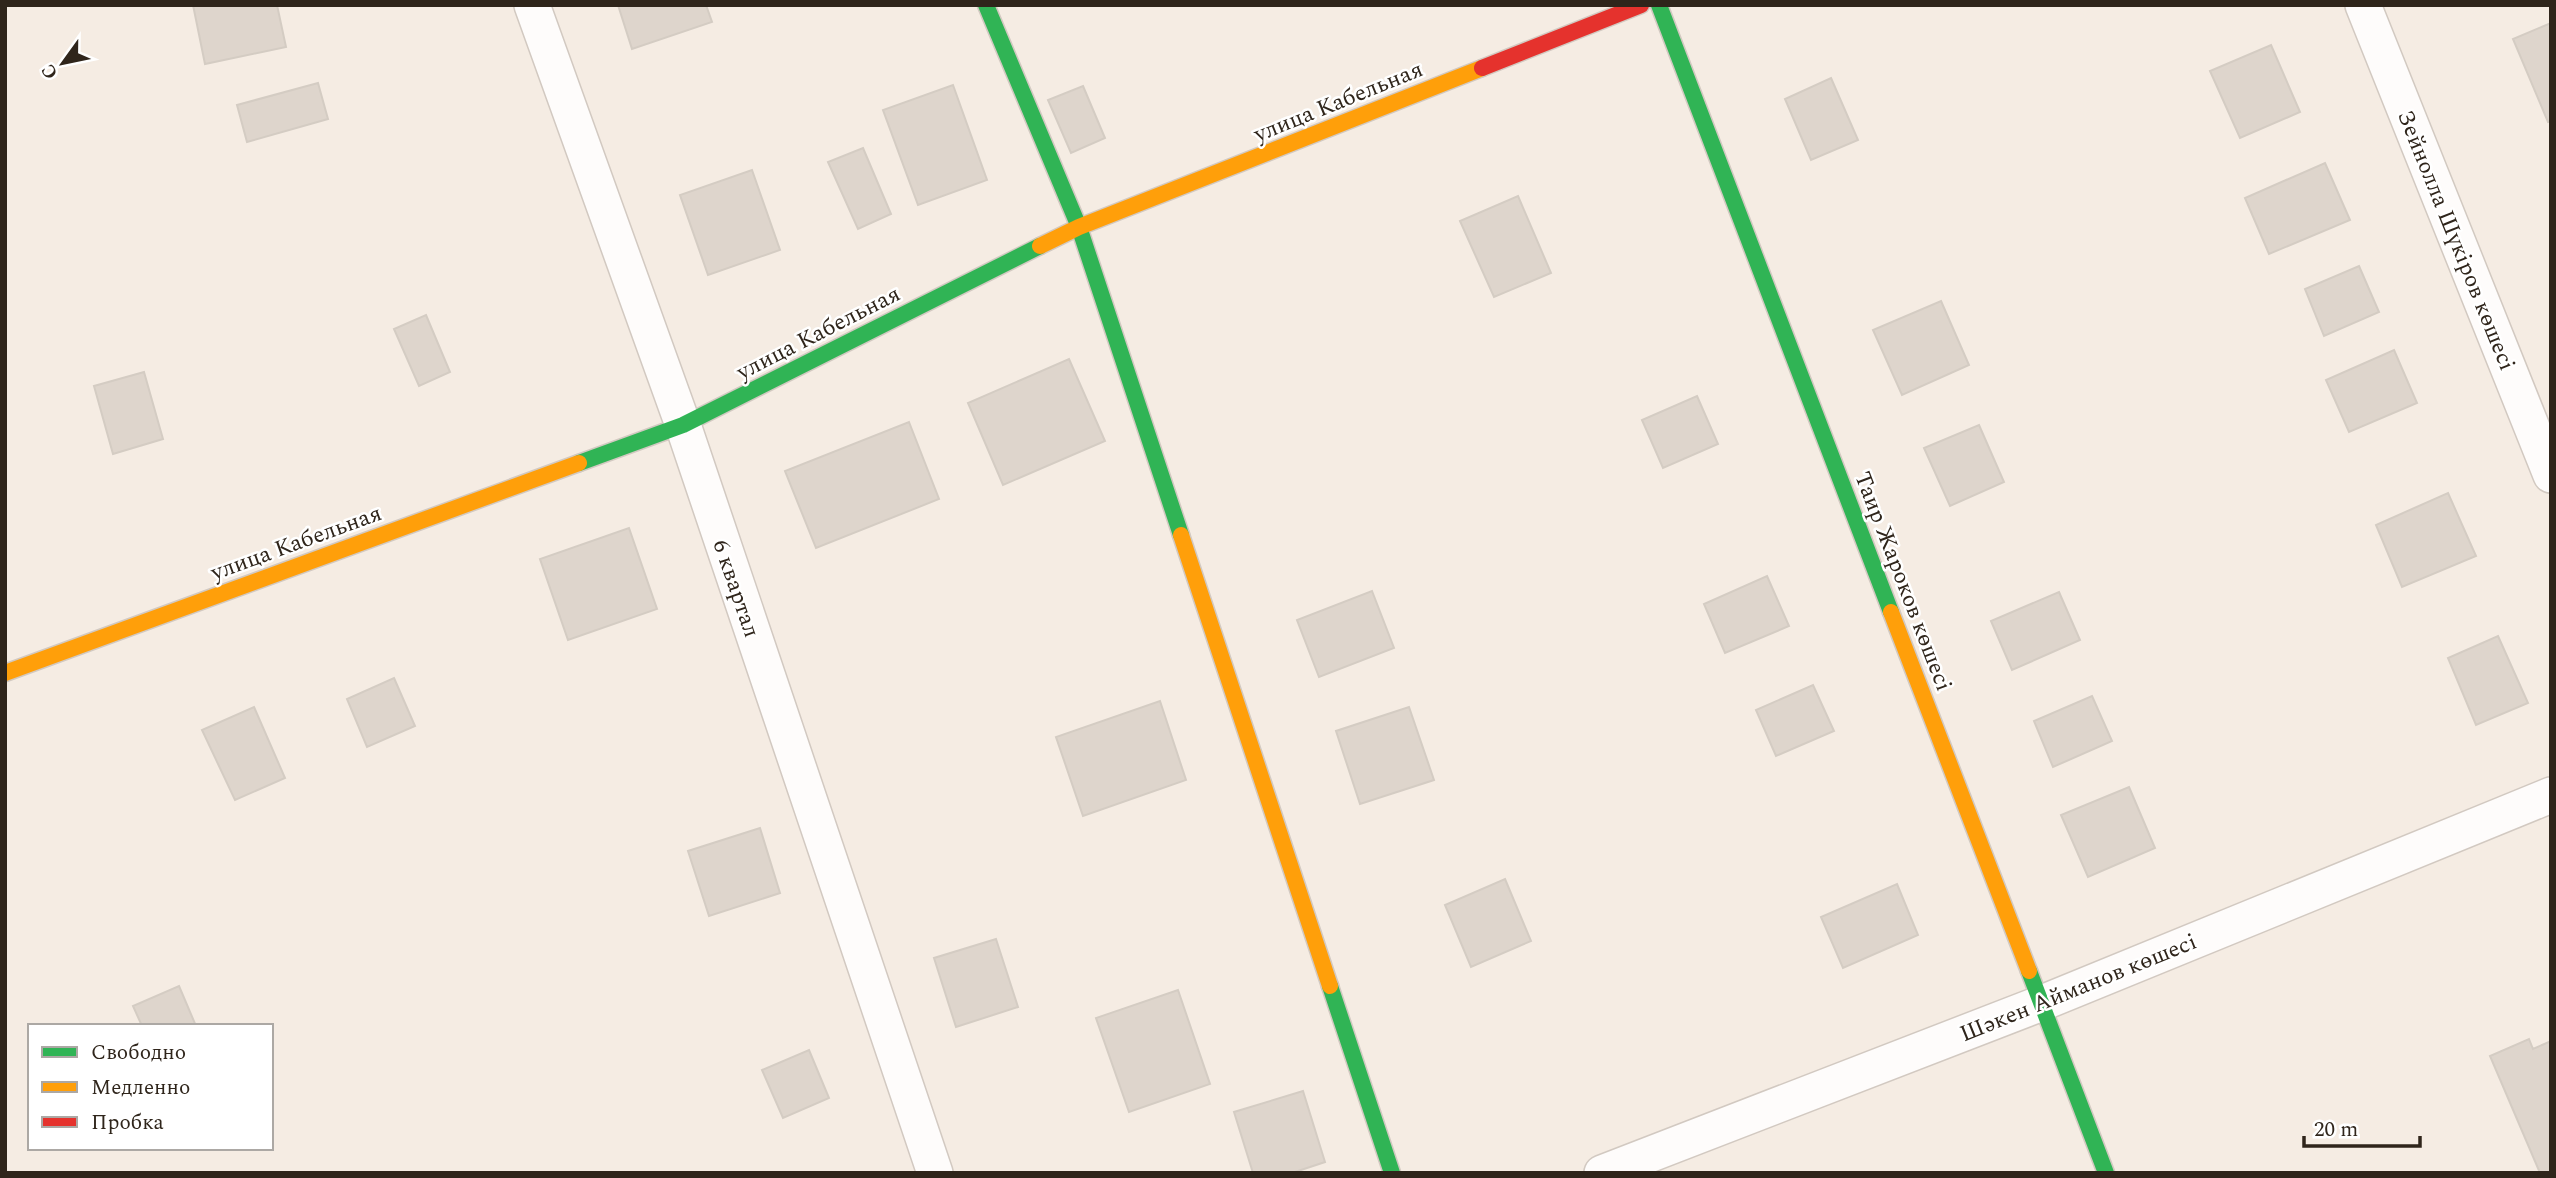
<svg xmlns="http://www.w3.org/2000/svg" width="2556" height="1178" font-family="Spectral,serif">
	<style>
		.building { fill: #ded5cc; stroke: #d4ccc3; stroke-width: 2 }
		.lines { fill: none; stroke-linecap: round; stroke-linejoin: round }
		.street-casing { stroke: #d2c9c1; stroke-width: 38 }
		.fast-casing { stroke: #d2c9c1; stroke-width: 19 }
		.slow-casing { stroke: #d2c9c1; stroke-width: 19 }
		.jam-casing { stroke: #d2c9c1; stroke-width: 19 }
		.street { stroke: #fefcfb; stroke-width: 35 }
		.fast { stroke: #30b455; stroke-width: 16 }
		.slow { stroke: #ff9f0a; stroke-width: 16 }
		.jam { stroke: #e5322d; stroke-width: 16 }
		.labels { text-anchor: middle; stroke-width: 5; stroke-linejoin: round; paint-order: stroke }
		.street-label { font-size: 23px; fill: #2f251b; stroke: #fff }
	</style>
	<rect width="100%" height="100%" fill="#f5ece3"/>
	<path class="building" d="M193,5H277L286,47L205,64Z
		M618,5H706L712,22L632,49Z
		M2551,23V121L2548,122L2513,39Z
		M2271,45L2300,112L2240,138L2210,71Z
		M1831,78L1858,140L1811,160L1785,99Z
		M318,83L328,119L247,142L237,105Z
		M953,85L987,180L918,205L883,110Z
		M1083,86L1105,138L1071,153L1048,100Z
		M863,148L891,214L858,229L828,162Z
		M2325,163L2350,220L2269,254L2245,198Z
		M752,170L780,250L708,275L680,195Z
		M1518,196L1551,273L1494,297L1460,221Z
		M2359,266L2379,312L2324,336L2305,289Z
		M1941,301L1969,365L1902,395L1873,330Z
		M426,315L450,372L419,386L394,329Z
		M2394,350L2417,403L2349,432L2326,380Z
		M1069,359L1105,441L1003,485L968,403Z
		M144,372L163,439L113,454L94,386Z
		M1697,396L1718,444L1663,468L1642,420Z
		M909,422L939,499L816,548L785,471Z
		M1979,425L2004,482L1950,506L1924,448Z
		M2448,493L2476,556L2402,587L2376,525Z
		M629,528L657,609L568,640L540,559Z
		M1767,576L1789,626L1725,653L1704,604Z
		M1372,591L1394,648L1319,677L1297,620Z
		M2059,592L2080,640L2012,670L1991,621Z
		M2498,636L2528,703L2476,725L2448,658Z
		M394,678L415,726L367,747L347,699Z
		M1813,685L1834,731L1776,756L1756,710Z
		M2092,696L2112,741L2053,767L2034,721Z
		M1160,701L1186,780L1083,816L1056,737Z
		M254,707L285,778L235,800L202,730Z
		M1409,707L1434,780L1360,804L1336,731Z
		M2129,787L2155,848L2088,877L2061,815Z
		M760,828L780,893L709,916L688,851Z
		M1505,879L1531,941L1471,967L1445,905Z
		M1897,884L1918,935L1843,968L1821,917Z
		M996,939L1018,1007L956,1027L934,958Z
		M179,986L196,1026H142L133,1006Z
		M1178,990L1210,1084L1129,1112L1096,1018Z
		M2529,1039L2533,1049L2551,1041V1173H2540L2490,1056Z
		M809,1050L829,1098L783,1118L762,1070Z
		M1303,1091L1325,1162L1292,1173H1253L1234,1112Z"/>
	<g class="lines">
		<g class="street-casing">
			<path id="street" d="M532,5L683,425L935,1173
				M2363,5L2551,475
				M1602,1173L2042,1003L2551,795"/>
		</g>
		<g class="fast-casing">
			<path id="fast" d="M986,5L1079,227L1181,535
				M1659,5L1891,612
				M579,463L683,425L1040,246
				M2029,971L2106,1173
				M1330,986L1392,1173"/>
		</g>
		<g class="slow-casing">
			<path id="slow" d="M1040,246L1079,227L1482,68
				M1181,535L1330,986
				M1891,612L2029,971
				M5,673L579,463"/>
		</g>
		<g class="jam-casing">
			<path id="jam" d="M1482,68L1641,5"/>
		</g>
		<use href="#street" class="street"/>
		<use href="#fast" class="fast"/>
		<use href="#slow" class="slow"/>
		<use href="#jam" class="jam"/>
	</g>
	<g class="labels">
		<g class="street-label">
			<text transform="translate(1338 101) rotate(-22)" y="8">улица Кабельная</text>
			<text transform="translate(2457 240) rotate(68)" y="8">Зейнолла Шүкіров көшесі</text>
			<text transform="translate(818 332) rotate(-27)" y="8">улица Кабельная</text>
			<text transform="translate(296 542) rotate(-20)" y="8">улица Кабельная</text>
			<text transform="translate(1904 581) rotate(69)" y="8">Таир Жароков көшесі</text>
			<text transform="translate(737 588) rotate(71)" y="8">6 квартал</text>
			<text transform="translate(2078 987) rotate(-22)" y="8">Шәкен Айманов көшесі</text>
		</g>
	</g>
	<rect width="2556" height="1178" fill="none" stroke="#2f251b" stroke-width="14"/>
	<rect x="28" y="1024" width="245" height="126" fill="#ffffff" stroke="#aca8a4" stroke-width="2"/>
	<rect x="42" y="1047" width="35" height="10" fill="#30b455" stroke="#aca8a4" stroke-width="2"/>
	<text x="91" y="1059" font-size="21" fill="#2f251b">Свободно</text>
	<rect x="42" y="1082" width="35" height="10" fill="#ff9f0a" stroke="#aca8a4" stroke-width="2"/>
	<text x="91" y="1094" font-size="21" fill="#2f251b">Медленно</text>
	<rect x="42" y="1117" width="35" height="10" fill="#e5322d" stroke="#aca8a4" stroke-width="2"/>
	<text x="91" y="1129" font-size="21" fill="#2f251b">Пробка</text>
	<g transform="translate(63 63) rotate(237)" stroke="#ffffff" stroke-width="5" paint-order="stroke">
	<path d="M0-5L12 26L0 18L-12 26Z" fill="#2f251b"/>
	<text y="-10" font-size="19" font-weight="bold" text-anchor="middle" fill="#2f251b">С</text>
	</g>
	<path d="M2304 1136v10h116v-10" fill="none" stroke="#2f251b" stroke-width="3.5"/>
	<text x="2314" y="1136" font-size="21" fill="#2f251b" stroke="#ffffff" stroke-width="5" paint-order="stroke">20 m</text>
</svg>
